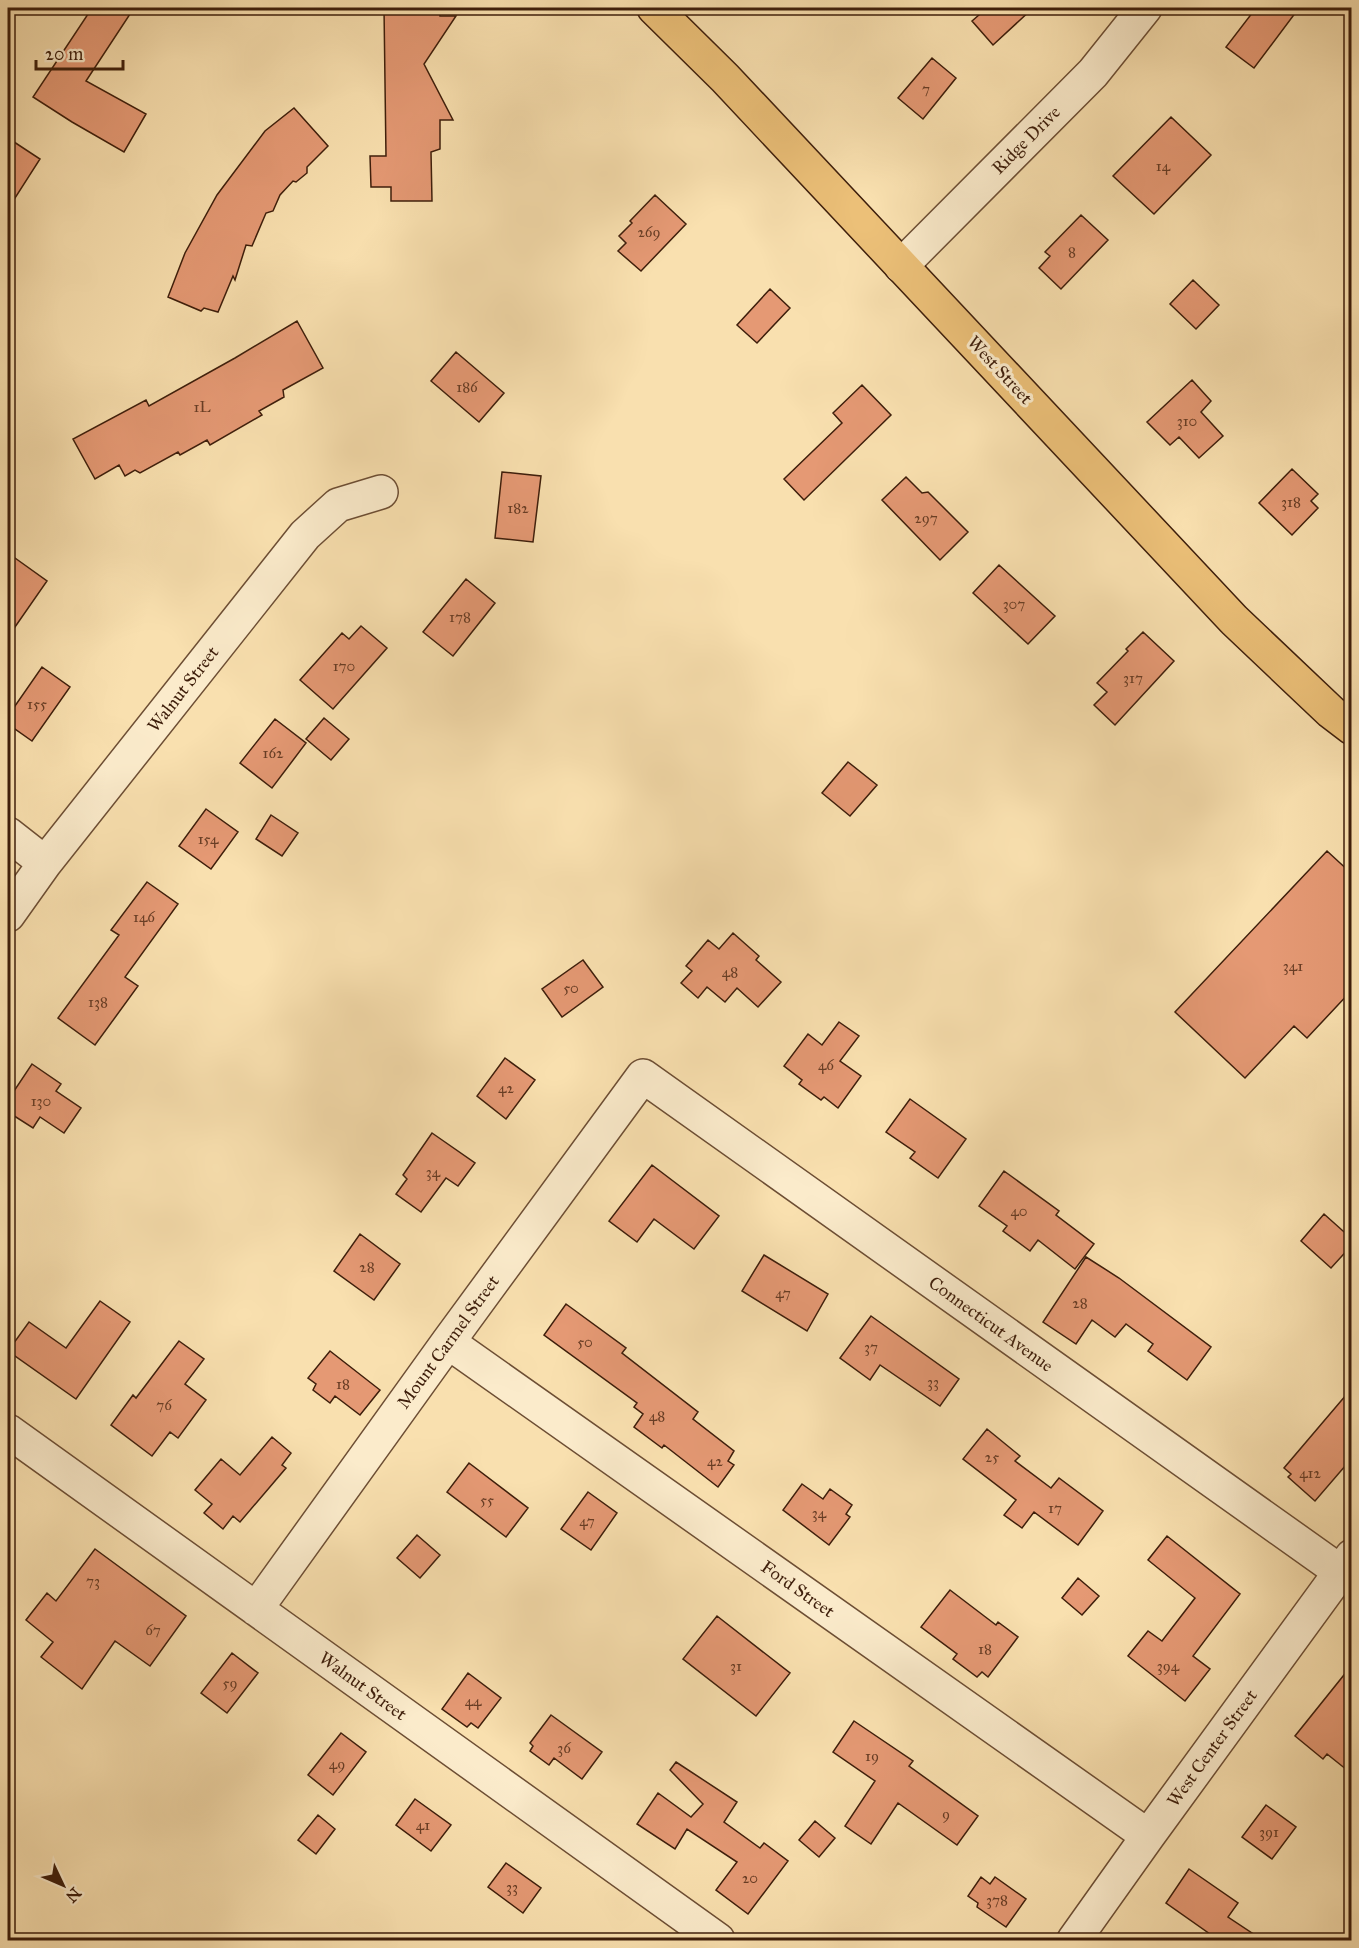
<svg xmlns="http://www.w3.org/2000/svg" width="1359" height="1948" font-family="'IM FELL Great Primer',serif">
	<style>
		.building { fill: #e59974; stroke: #3e1e0b; stroke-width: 1.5 }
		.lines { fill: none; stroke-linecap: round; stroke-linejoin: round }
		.minor-casing { stroke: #6d4e34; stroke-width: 36 }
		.major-casing { stroke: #3e1e0b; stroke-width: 36 }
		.minor { stroke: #fbebcb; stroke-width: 33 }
		.major { stroke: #ecc078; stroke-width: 33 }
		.labels { text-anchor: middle; stroke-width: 6; stroke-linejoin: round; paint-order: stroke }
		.number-label { font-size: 15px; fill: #683d25 }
		.street-label { font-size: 18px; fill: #3e1e0b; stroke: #fbebcb }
	</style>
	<rect width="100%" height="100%" fill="#f9e0af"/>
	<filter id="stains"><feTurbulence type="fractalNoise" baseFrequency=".00333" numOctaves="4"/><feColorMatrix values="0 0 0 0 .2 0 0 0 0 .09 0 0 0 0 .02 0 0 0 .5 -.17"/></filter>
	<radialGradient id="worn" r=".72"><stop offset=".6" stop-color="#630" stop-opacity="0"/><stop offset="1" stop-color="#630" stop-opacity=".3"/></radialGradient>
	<path class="building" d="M92,8H134L86,81L146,114L124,152L72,122L33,97Z
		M384,8H440V16H456L424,64L453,120H440V149L431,152L432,201H391V187H371L370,156H386Z
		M987,8H1033L993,45L972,21Z
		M1256,8H1299L1254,68L1226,47Z
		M932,58L956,78L923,119L898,98Z
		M294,108L328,146L307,167V173L296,182L293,181L280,195L273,211L266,213L252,246L246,245L235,280L233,276L218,312L204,308L201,311L168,297L185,253L217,195L265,131Z
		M1171,117L1211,155L1154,214L1113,176Z
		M8,138L40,159L8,209Z
		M655,195L686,224L641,271L618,251L626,243L619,236L632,223L630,221Z
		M1081,215L1108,240L1061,289L1039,268L1050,256L1045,252Z
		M1193,280L1219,305L1196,329L1170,304Z
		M770,289L790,308L757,343L737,325Z
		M297,321L323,368L283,390L284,397L259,411L262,415L210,445L207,440L180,455L178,452L140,473L135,470L125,476L119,465L95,479L73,439L146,400L149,406L235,358Z
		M456,352L504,393L479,422L431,381Z
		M1192,380L1211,401L1201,412L1223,436L1199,458L1179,437L1170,445L1147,422Z
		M862,385L891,415L804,500L784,479L842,423L833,413Z
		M1292,469L1318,494L1311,501L1318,508L1292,535L1259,503Z
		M502,472L541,476L533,542L495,538Z
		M906,477L922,493L928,492L968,532L940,560L882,500Z
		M8,553L47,581L8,637Z
		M999,565L1055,616L1028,644L973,593Z
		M466,579L495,603L453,656L423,632Z
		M361,626L387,648L333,709L300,680L342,633L349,639Z
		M1143,632L1174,661L1115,725L1094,705L1107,692L1097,683L1128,651L1126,649Z
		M42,667L70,687L32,741L8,724V716Z
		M324,718L349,739L331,760L306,739Z
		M275,719L306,743L272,788L240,763Z
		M848,762L877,785L850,816L822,793Z
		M206,809L238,832L211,869L179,846Z
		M271,815L298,833L282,856L256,839Z
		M1327,851L1352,874V990L1307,1038L1294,1026L1245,1078L1175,1012Z
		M147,882L178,904L125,977L138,986L95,1045L58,1018L119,935L111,930Z
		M733,933L759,956L756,960L781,982L758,1007L737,988L725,1002L707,987L698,998L681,983L692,971L686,966L708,940L719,949Z
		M583,960L603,987L562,1017L542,989Z
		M839,1022L859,1036L840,1061L861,1076L838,1108L824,1097L821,1100L799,1084L802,1080L784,1066L808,1034L822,1045Z
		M505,1058L535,1080L506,1119L477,1096Z
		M32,1064L61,1084L56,1091L81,1108L64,1133L40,1117L33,1128L8,1112V1100Z
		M910,1099L966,1139L938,1178L910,1158L915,1152L886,1132Z
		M432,1133L475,1163L458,1186L446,1178L421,1212L396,1194L407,1179L403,1175Z
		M652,1165L719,1216L694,1249L654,1219L637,1242L609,1221Z
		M1004,1171L1059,1211L1056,1215L1094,1244L1075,1269L1038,1240L1030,1251L1003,1231L1007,1226L979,1206Z
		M1324,1214L1352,1239V1245L1331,1268L1301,1241Z
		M360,1234L400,1264L374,1300L334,1271Z
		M764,1255L828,1294L807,1331L742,1291Z
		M1086,1257L1119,1278L1211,1347L1187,1380L1148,1351L1153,1344L1126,1324L1115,1337L1092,1320L1076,1344L1043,1322Z
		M100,1301L130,1322L76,1399L8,1351L29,1322L66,1348Z
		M566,1304L626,1348L622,1353L698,1412L693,1419L734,1451L728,1461L734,1465L718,1487L664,1445L662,1448L634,1427L643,1414L634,1407L637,1403L544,1335Z
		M871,1316L959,1379L940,1406L880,1365L870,1380L840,1358Z
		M179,1341L204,1359L185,1384L206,1400L178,1438L170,1432L152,1456L111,1425L133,1395L136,1398Z
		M330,1351L380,1390L360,1415L335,1396L330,1403L313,1390L316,1384L308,1378Z
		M1352,1388V1458L1315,1501L1288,1477L1291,1474L1284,1468Z
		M987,1429L1020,1456L1015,1461L1051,1488L1059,1478L1103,1511L1078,1545L1034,1512L1022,1528L1004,1515L1016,1500L963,1459Z
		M272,1437L291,1453L282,1465L286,1468L240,1522L233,1516L223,1529L204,1513L212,1504L195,1490L221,1459L240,1475Z
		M469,1463L528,1508L506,1537L447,1492Z
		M802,1484L823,1499L830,1489L852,1505L846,1514L850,1517L829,1545L783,1510Z
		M588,1492L617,1513L591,1550L561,1529Z
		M417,1535L440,1555L420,1578L397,1558Z
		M1167,1536L1240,1594L1193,1656L1210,1669L1185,1701L1128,1656L1148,1631L1162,1641L1195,1598L1148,1560Z
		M95,1549L186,1616L150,1666L115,1641L82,1689L41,1657L53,1642L26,1620L47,1593L56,1601Z
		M1078,1578L1099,1596L1082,1615L1062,1598Z
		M950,1590L996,1625L998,1622L1018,1637L988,1677L982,1672L977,1677L953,1659L957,1654L921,1627Z
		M717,1616L790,1673L756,1716L683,1659Z
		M232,1653L258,1673L227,1713L201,1693Z
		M1352,1665V1774L1327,1754L1323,1759L1295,1736Z
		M468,1673L501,1698L478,1728L471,1723L467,1727L442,1709Z
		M551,1715L602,1752L582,1779L554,1758L549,1765L530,1751L533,1746L530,1743Z
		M854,1721L913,1761L909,1766L978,1816L957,1845L898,1803L871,1844L845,1826L875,1781L833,1752Z
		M341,1733L366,1752L333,1795L308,1775Z
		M676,1762L737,1802L724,1822L760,1848L764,1843L788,1861L748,1914L716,1890L737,1862L687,1829L675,1849L637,1824L658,1793L691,1817L703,1804L670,1770Z
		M415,1799L451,1825L431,1851L396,1825Z
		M1266,1805L1296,1827L1272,1859L1242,1837Z
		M318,1815L335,1829L316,1854L298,1840Z
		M815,1821L835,1838L819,1857L799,1840Z
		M506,1863L541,1888L523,1913L488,1887Z
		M1189,1869L1238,1903L1228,1917L1264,1941H1220L1166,1903Z
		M981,1877L990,1884L995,1877L1026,1899L1006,1927L977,1907L978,1903L968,1896Z"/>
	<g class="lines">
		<g class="minor-casing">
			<path id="minor" d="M901,266L1093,73L1145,8
				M8,834L45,863
				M8,915L45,863L305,535L338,505L381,492
				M448,1342L1148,1836
				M8,1431L718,1940
				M256,1609L448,1342L643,1076L1352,1580
				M1074,1940L1148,1836L1352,1556"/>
		</g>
		<g class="major-casing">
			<path id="major" d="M654,8L725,78L1234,620L1331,712L1352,728"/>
		</g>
		<use href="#minor" class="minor"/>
		<use href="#major" class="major"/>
	</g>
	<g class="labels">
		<g class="number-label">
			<text x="926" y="94">7</text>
			<text x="1163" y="171">14</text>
			<text x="649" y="237">269</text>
			<text x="1072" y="257">8</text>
			<text x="467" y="392">186</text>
			<text x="202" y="412">1L</text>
			<text x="1187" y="426">310</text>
			<text x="1291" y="507">318</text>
			<text x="518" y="513">182</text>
			<text x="926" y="523">297</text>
			<text x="1014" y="609">307</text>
			<text x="460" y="622">178</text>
			<text x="344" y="671">170</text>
			<text x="1133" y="683">317</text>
			<text x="37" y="709">155</text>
			<text x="273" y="758">162</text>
			<text x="208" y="844">154</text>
			<text x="144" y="922">146</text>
			<text x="1293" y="971">341</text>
			<text x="730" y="977">48</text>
			<text x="571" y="993">50</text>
			<text x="98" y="1007">138</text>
			<text x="826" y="1070">46</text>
			<text x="506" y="1093">42</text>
			<text x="41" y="1106">130</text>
			<text x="433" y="1177">34</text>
			<text x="1019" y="1216">40</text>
			<text x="367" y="1272">28</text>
			<text x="783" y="1298">47</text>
			<text x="1080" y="1308">28</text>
			<text x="585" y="1347">50</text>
			<text x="871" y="1352">37</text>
			<text x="933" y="1387">33</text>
			<text x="343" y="1389">18</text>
			<text x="164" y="1410">76</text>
			<text x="657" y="1421">48</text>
			<text x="992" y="1462">25</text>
			<text x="715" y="1466">42</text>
			<text x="1310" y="1478">412</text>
			<text x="487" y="1505">55</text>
			<text x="1055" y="1513">17</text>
			<text x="819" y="1518">34</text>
			<text x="587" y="1526">47</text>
			<text x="93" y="1586">73</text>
			<text x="153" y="1635">67</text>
			<text x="985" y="1654">18</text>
			<text x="736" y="1671">31</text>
			<text x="1168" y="1671">394</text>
			<text x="230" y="1688">59</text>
			<text x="473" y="1706">44</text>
			<text x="564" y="1753">36</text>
			<text x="872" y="1761">19</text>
			<text x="337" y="1769">49</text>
			<text x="946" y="1819">9</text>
			<text x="423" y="1830">41</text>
			<text x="1269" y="1837">391</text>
			<text x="750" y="1883">20</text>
			<text x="512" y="1892">33</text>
			<text x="997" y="1905">378</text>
		</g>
		<g class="street-label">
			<text transform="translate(1026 140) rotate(-45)" y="6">Ridge Drive</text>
			<text transform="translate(1000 370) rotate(47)" y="6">West Street</text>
			<text transform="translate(183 689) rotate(-52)" y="6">Walnut Street</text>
			<text transform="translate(991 1324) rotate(36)" y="6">Connecticut Avenue</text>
			<text transform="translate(448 1342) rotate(-54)" y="6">Mount Carmel Street</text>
			<text transform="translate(798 1589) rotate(35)" y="6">Ford Street</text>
			<text transform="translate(363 1686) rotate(36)" y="6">Walnut Street</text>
			<text transform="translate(1212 1748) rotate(-54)" y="6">West Center Street</text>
		</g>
	</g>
	<rect width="1359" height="1948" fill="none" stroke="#f9e0af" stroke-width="30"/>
	<rect x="9" y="9" width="1341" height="1930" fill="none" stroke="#3e1e0b" stroke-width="3"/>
	<rect x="15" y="15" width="1329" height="1918" fill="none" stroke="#3e1e0b" stroke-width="1.5"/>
	<g transform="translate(63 1885) rotate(134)" stroke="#fbebcb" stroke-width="4.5" paint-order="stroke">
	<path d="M0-4.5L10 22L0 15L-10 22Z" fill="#3e1e0b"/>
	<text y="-9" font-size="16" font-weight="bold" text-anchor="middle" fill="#3e1e0b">N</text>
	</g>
	<path d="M36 60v9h87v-9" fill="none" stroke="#3e1e0b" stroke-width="3"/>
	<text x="45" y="60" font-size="18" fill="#3e1e0b" stroke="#fbebcb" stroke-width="4.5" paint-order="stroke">20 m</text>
	<rect width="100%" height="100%" filter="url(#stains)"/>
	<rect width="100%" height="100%" fill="url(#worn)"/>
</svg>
